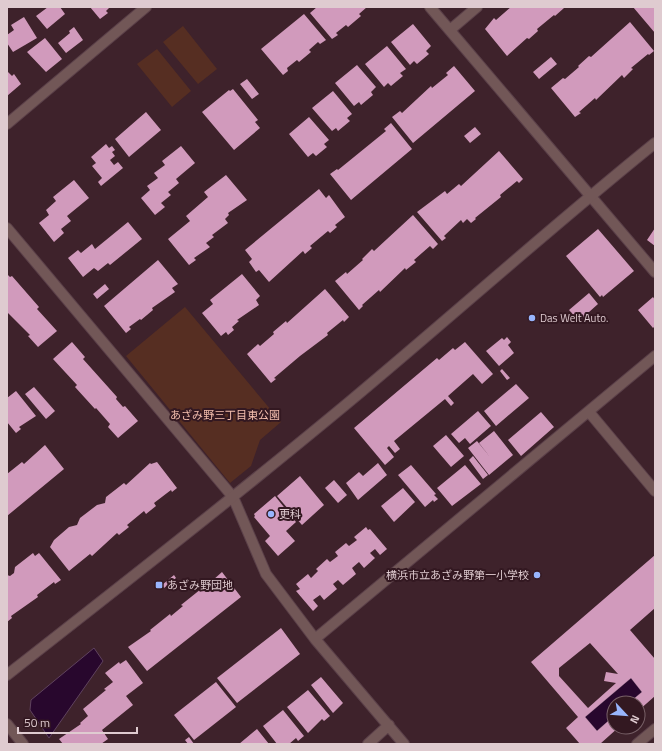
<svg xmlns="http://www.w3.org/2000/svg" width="662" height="751" font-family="'Titillium Web','Noto Sans JP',sans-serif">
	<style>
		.green { fill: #562e22 }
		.water { fill: #28072d; stroke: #5f425e }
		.building { fill: #d19abc; fill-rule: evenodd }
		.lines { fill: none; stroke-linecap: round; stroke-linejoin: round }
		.minor-casing { stroke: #5b4049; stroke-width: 12 }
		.tertiary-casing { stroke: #5b4049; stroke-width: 12 }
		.minor { stroke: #725757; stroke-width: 10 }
		.tertiary { stroke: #725757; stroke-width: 10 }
		.poi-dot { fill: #98b5fd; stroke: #331821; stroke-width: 1.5 }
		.labels { text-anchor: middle; stroke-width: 4; stroke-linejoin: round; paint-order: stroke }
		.poi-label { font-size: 11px; fill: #dfcbd0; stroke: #331821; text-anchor: start }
		.park-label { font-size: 11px; fill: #f4beae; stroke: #331821 }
	</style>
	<rect width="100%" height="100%" fill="#3e222b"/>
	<path class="green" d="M183,26L217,69L198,84L163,42Z
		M157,49L191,91L172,107L137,64Z
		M185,307L281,422L260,440L251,466L230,483L126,356Z"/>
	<path class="water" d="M94,648L103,661L49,738L30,710L31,700Z
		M631,678L642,692L629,703H614V716L597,731L585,717Z"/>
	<path class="building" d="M48,7H60L65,14L47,29L36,16Z
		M90,7H110L106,11L108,13L100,19Z
		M317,7H367L359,14L361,16L348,27L346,25L336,33L338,35L332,39L310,13Z
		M511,7H564V8L555,16L554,15L537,29L538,31L529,39L527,38L507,56L485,29L494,18L496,20Z
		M633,7H655V33Z
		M304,14L326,40L320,44L318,42L309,50L311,52L299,62L297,60L287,68L288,71L283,75L261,49Z
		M24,17L37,38L13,52L7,43V35L14,30L11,25Z
		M630,22L654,51L649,55L648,54L631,68L633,69L624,78L622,75L596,100L595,98L579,112L581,113L575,117L551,88L563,78L565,79L579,67L578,66L589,56L591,57Z
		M413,24L431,46L426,51L429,54L417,64L414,61L410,65L391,42Z
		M74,27L83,40L66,53L58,43L70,33L69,31Z
		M45,38L62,59L46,72L27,52Z
		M387,46L406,69L400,73L403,76L391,86L388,83L384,87L365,64Z
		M551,57L557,64L539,79L533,72Z
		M357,65L376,87L371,92L373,95L361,105L359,102L354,106L335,83Z
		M454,66L475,91L413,143L392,117L400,111L402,113L431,86L432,88L448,75L446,73Z
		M8,72L12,76L14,74L21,84L7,96Z
		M247,79L259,94L252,99L240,84Z
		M233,89L258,120L255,122L260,128L234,150L202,112L229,90L230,91Z
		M333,91L352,114L347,118L350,121L338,131L336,128L332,131L312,108Z
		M146,112L161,130L129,157L115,139Z
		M309,117L329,140L324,144L327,147L316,156L313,153L308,157L289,134Z
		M391,123L412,149L351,200L330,174L337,169L338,170L386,131L384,129Z
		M475,127L481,134L470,143L464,136Z
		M106,144L109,148L112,146L115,150L112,152L115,156L110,160L114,165L118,162L123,168L101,186L98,182L102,178L92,166L96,163L91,157Z
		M181,146L195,163L176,179L179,183L168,192L171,195L161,203L165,207L155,215L141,198L150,190L147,186L158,178L154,173L165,165L162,161Z
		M499,151L523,179L519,183L517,181L500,195L501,197L475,218L476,219L471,223L467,219L463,223L461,220L444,236L446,238L442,241L417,212L445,191L447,194L459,184L461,186Z
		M226,175L247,200L228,213L229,215L225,219L228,223L212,235L214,237L206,243L210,247L194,258L196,260L189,265L168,239L190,221L186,216L208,197L204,192Z
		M74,180L89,198L67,216L71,221L61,229L64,233L54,242L39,223L49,215L46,210L56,201L53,197Z
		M319,189L326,198L329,195L345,217L335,225L337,227L330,233L328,231L310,246L312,248L305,254L303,251L269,282L259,270L256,272L249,262L252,259L245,250Z
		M413,215L438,244L433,249L430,246L414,260L416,262L406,270L405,268L380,292L379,290L362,305L363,306L359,310L335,281L346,272L347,274L363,260L362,259L372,249L374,251Z
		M128,222L142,239L110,265L108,263L98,271L94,268L83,277L68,258L78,250L81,253L92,244L95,249Z
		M655,228V246L647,240Z
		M598,229L634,271L603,297L602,295L600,297L566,256Z
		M158,260L178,284L172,288L175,292L152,308L153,310L141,320L140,319L129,327L131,329L126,333L104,306Z
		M7,274L10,277L12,276L39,307L37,309L57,331L38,347L28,336L30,335L7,312Z
		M242,274L260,296L256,300L259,305L237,320L239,321L232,327L234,330L228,335L226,332L221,336L202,313L213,304L210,300Z
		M105,284L109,289L97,299L93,294Z
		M325,289L349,317L344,322L343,320L327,333L328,335L300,356L274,378L276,379L271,383L247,354L258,344L260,346L274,334L273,332L286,321L287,323Z
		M589,293L598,304L579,321L569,310Z
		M653,297L655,300V326L653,328L638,310Z
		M507,337L511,342L508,345L514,353L499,366L486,351L502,338L504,340Z
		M72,342L85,357L83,359L117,397L116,399L123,407L125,406L138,421L118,438L108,427L110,424L96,408L95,409L75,387L77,385L53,359Z
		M465,342L493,374L482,384L473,374L448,396L454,403L451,406L445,399L394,441L400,449L395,453L389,446L387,448L394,457L385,465L354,428L437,358L439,360L453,348L455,350Z
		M502,369L510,378L507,380L500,371Z
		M516,384L529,398L496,426L484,411Z
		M34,387L55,411L46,419L25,394Z
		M16,391L36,416L19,427L21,429L16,433L7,422V398Z
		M478,411L491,426L470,444L465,438L459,443L451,434Z
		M541,412L554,427L521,456L508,440Z
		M494,431L513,455L489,475L468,448L477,441L490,457L479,443Z
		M446,435L464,456L451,467L433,446Z
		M45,445L64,469L7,516V474L22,462L24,464Z
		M473,456L488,475L483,479L469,460Z
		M157,462L177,488L172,492L171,490L154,503L156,506L146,514L144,511L127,525L129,527L119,535L117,533L92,556L90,554L69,571L50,547L54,540L69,527L77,525L80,518L97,505L105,503L106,497L124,483L126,485L150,463L151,464Z
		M378,463L387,475L358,500L346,483L359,472L363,476Z
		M411,465L436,494L434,495L438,499L434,502L433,500L425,507L398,475Z
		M465,465L481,484L452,506L437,488Z
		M300,476L324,505L302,525L277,496Z
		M334,480L347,495L338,503L325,488Z
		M403,488L415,502L394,522L381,506Z
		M275,496L296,522L286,531L295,541L278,556L265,541L270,536L254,517L255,516L254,514Z
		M366,527L368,530L370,529L387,549L380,555L375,549L370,553L375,558L364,568L359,562L352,568L356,574L343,585L338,580L333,584L337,589L324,600L320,595L313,600L318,606L313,611L296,591L300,589L296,584L308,574L311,578L318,571L316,569L327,559L330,562L338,556L335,552L346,543L349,546L357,540L354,537Z
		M33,553L35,556L39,553L61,580L55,584L54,582L37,595L38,597L11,616L12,618L7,622V575L10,576L14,573L15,567Z
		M655,555V608L630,630L655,659V696L638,711V703H629L642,692L631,678L585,717L597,731L614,716V727H619L600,744H580L566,728L578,717L531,662ZM590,643L618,674L606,672L604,681L616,683L588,708L559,676V668Z
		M222,572L241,597L147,671L128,647L151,631L150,630L170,614L171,616L183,606L181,605L201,589L202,591L214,582L213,580Z
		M174,575L176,578L164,588L162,585Z
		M281,628L300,654L237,703L217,678Z
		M126,660L143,683L126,696L133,705L102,730L108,739L101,744H63L59,739L81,724L80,723L88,716L83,709L106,690L104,689L113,682L105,673L119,662L120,664Z
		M321,677L343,703L333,713L311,685Z
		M216,682L236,707L194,740L174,715Z
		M308,690L330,716L324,721L322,719L308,733L287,707Z
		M283,710L304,736L298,741L296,738L289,744H277L263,726Z
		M257,729L269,744H239Z
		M189,737L194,744H188L185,740Z"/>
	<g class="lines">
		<g class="minor-casing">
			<path id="minor" d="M430,7L655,272
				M450,30L477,7
				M7,124L146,7
				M7,228L233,497L266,574L315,639L404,744
				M589,412L655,491
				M315,639L655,356
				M368,744L389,725
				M637,744L655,729"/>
		</g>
		<g class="tertiary-casing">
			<path id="tertiary" d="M7,675C122,585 237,495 349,402C452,316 551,227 655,143
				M7,724L23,744"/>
		</g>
		<use href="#minor" class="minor"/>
		<use href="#tertiary" class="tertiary"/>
	</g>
	<g class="poi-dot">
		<circle cx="532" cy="318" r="4"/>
		<circle cx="271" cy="514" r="4"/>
		<circle cx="537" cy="575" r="4"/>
		<rect x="155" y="581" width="8" height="8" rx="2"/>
	</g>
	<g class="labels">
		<g class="poi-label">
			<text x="540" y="322">Das Welt Auto.</text>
			<text x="279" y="518">更科</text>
			<text x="529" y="579" text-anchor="end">横浜市立あざみ野第一小学校</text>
			<text x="167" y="589">あざみ野団地</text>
		</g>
		<g class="park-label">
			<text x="225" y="419">あざみ野三丁目東公園</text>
		</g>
	</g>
	<rect width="662" height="751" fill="none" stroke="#dfcbd0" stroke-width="16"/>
	<g transform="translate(626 715) rotate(116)"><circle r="19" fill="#331821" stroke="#786067"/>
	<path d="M0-3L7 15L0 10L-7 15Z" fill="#98b5fd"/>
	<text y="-6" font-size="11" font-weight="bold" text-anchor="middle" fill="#dfcbd0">N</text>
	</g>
	<path d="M18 727v6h119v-6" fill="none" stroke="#dfcbd0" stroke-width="2"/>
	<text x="24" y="727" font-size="12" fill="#dfcbd0" stroke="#331821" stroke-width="3" paint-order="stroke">50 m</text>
</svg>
